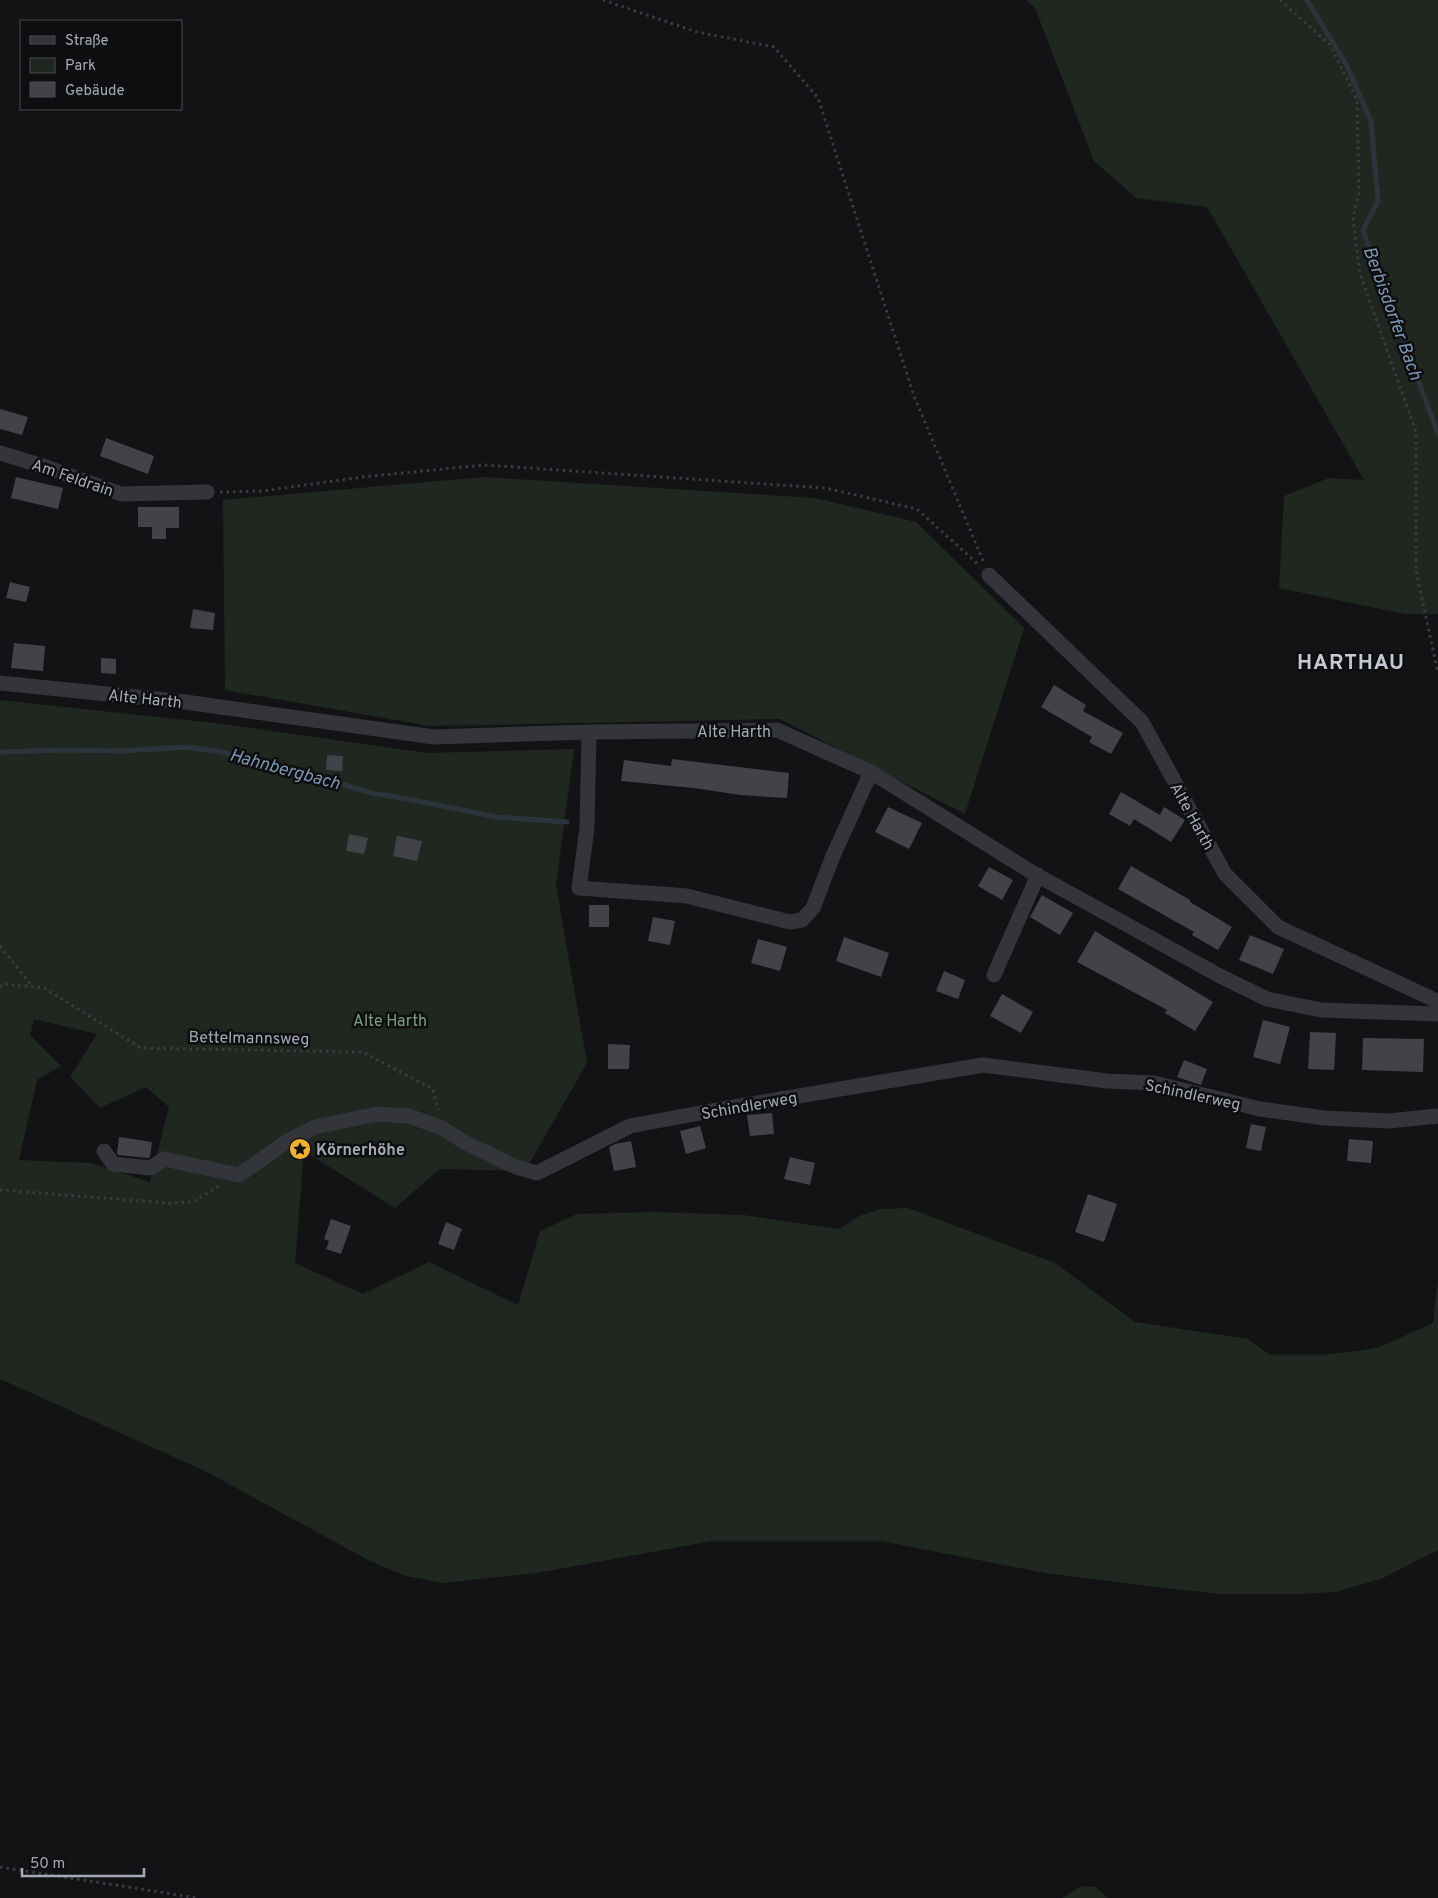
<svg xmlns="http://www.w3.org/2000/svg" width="1438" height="1898" font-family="Overpass,sans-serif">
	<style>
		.green { fill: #1f2720; fill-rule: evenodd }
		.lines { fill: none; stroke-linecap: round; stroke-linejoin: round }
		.stream { stroke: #2b343a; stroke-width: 5 }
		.building { fill: #424348 }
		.path { stroke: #3a3c41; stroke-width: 3; stroke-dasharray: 2.5 4; stroke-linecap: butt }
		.minor { stroke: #34353a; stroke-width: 15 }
		.labels { text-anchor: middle; stroke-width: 5; stroke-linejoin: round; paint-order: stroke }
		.street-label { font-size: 16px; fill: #a4aab5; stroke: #0e0e10 }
		.park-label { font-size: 16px; fill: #7ba07e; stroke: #0e0e10 }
		.poi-label { font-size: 16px; font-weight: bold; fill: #a4aab5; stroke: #0e0e10; text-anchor: start }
		.water-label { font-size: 18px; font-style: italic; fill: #7b97b1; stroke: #0e0e10 }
		.district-label { font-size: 21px; font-weight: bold; letter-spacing: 1px; fill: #c5c9d1; stroke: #0e0e10 }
	</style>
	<rect width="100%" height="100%" fill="#131315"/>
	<path class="green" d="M1026,0H1438V614H1405L1279,588L1284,496L1329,478L1364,480L1207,207L1136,198L1094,161L1035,8Z
		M484,477L815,498L916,522L1024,628L965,814L780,719L429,726L225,690L223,500Z
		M0,700L223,724L427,753L574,749L556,885L587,1063L525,1171L440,1169L395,1208L304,1151L295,1263L363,1294L429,1262L518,1305L540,1231L577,1214L654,1212L744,1215L839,1229L859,1216L881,1209L908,1208L1055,1263L1135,1322L1248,1339L1270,1355H1320L1358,1351L1380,1347L1433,1323L1438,1277V1550L1383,1578L1336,1592L1300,1594H1221L1174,1589L1045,1573L881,1541H712L537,1573L443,1583L406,1576L370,1561L205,1471L0,1379ZM34,1019L97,1034L70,1077L100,1108L146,1087L169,1107L150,1182L91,1163L19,1160L37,1080L61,1066L30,1035Z
		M1081,1886L1095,1887L1108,1898H1061L1066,1896Z"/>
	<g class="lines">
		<path class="stream" d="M1307,0L1346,64L1371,121L1378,201L1363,230L1438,434
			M0,752L66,750L123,751L185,747L217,751L264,761L372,793L413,800L496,817L567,822"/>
	</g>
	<path class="building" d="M0,409L28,417L22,435L0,429Z
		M106,438L154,456L148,474L100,456Z
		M16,477L63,488L58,509L11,498Z
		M138,507H179V528H166V539H152V527H138Z
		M10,582L30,587L26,602L6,598Z
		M193,609L215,613L213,630L190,628Z
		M14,643L45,646L43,671L11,668Z
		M101,658L116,659V674L101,673Z
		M1054,685L1086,705L1083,711L1123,733L1111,754L1089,742L1092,737L1041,707Z
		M327,755L343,756L342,771L326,770Z
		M672,759L789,773L787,798L740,795L694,788L621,781L624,760L671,766Z
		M1121,792L1160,815L1164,807L1185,820L1171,842L1134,819L1130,826L1109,814Z
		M888,807L922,823L909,849L875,832Z
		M349,834L368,838L364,854L346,851Z
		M397,836L422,841L417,861L393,856Z
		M1131,866L1190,900V902L1232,927L1218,950L1192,935L1194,932L1118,889Z
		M989,867L1013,880L1002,900L978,886Z
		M1042,895L1073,913L1060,935L1030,917Z
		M589,905H609V927H589Z
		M653,917L675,921L670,945L648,941Z
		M1095,931L1213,1002L1195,1031L1165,1013L1167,1010L1077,962Z
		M1250,935L1284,949L1273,974L1239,960Z
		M844,937L889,953L881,977L836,961Z
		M758,939L787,947L780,971L751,963Z
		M944,971L965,980L958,999L936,991Z
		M1002,994L1033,1012L1021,1033L990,1016Z
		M1263,1020L1290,1027L1280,1064L1253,1057Z
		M1310,1032L1336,1033L1334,1070L1308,1069Z
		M1363,1038L1424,1039L1423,1072L1362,1070Z
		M608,1044L630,1045L629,1069H608Z
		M1184,1060L1207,1069L1201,1085L1177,1077Z
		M772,1113L774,1134L750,1136L747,1115Z
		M1251,1124L1266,1127L1261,1151L1246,1148Z
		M700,1126L706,1148L686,1154L680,1131Z
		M119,1137L152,1142L150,1157L148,1158L118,1155L117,1153Z
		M1349,1139L1373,1141L1371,1163L1347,1161Z
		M631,1141L636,1167L614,1171L609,1147L615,1144Z
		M790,1157L815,1163L810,1185L784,1179Z
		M1088,1194L1117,1204L1104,1242L1075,1232Z
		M331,1219L351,1226L341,1254L326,1249L329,1241L324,1239Z
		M446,1222L462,1229L454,1250L438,1244Z"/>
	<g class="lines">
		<path class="path" d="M603,0L697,32L774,47L818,98L914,396L984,563
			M1280,0L1330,45L1357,100L1359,193L1353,218L1360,274L1416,432V571L1438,673
			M220,492L262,491L362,477L484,465L825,488L917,509L980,566
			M0,946L32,986
			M0,987L3,984L44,988L141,1048L362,1052L433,1089L438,1110
			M0,1190L168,1203L193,1202L219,1186
			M0,1867L198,1898"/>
		<path class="minor" d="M0,453L46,467L121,494L207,492
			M989,575L1142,722L1225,874L1278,927L1437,1001L1438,1003
			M0,683L185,702L434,737L589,732L777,730L871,772L1033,873L1220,976L1267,999L1321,1010L1438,1014
			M589,732L587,828L579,888L687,896L790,922L802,920L813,908L833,856L871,772
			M994,975L1038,875
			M104,1151L113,1164L150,1168L164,1159L239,1175L286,1142L315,1127L377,1114L409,1116L442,1128L464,1142L516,1167L537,1173L630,1126L727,1108L983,1065L1107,1081L1154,1083L1260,1109L1324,1118L1388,1121L1438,1116"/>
	</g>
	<defs>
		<g id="sight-disc" transform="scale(1.125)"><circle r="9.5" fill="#f1b02e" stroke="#0e0e10"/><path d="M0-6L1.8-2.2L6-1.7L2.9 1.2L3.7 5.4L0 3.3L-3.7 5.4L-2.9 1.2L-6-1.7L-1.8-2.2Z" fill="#111"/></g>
	</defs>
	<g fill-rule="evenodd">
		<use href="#sight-disc" x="300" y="1149"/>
	</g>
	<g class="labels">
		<g class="street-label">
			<text transform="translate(73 477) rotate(19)" y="6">Am Feldrain</text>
			<text transform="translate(145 698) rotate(6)" y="6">Alte Harth</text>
			<text x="734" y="737">Alte Harth</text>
			<text transform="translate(1193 816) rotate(61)" y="6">Alte Harth</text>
			<text transform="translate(249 1037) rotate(1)" y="6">Bettelmannsweg</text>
			<text transform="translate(1193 1094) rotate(12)" y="6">Schindlerweg</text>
			<text transform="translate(749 1105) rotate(-10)" y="6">Schindlerweg</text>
		</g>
		<g class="park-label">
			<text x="390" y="1026">Alte Harth</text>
		</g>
		<g class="poi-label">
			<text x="316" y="1155">Körnerhöhe</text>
		</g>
		<g class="water-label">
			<text transform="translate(1393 313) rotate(70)" y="6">Berbisdorfer Bach</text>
			<text transform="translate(285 769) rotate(15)" y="6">Hahnbergbach</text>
		</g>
		<g class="district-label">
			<text x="1351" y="669">HARTHAU</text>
		</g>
	</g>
	<rect x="20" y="20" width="162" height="90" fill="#0e0e10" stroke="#4a4c52"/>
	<rect x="30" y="36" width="25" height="8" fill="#34353a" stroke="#4a4c52"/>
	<text x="65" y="45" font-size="15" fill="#a4aab5">Straße</text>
	<rect x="30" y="58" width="25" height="15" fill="#1f2720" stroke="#4a4c52"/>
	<text x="65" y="70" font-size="15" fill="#a4aab5">Park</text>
	<rect x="30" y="82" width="25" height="15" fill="#424348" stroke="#4a4c52"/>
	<text x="65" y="95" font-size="15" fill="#a4aab5">Gebäude</text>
	<path d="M22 1868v8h122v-8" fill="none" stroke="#a4aab5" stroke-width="2.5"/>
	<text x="30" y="1868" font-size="15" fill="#a4aab5" stroke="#0e0e10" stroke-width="4" paint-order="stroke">50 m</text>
</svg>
